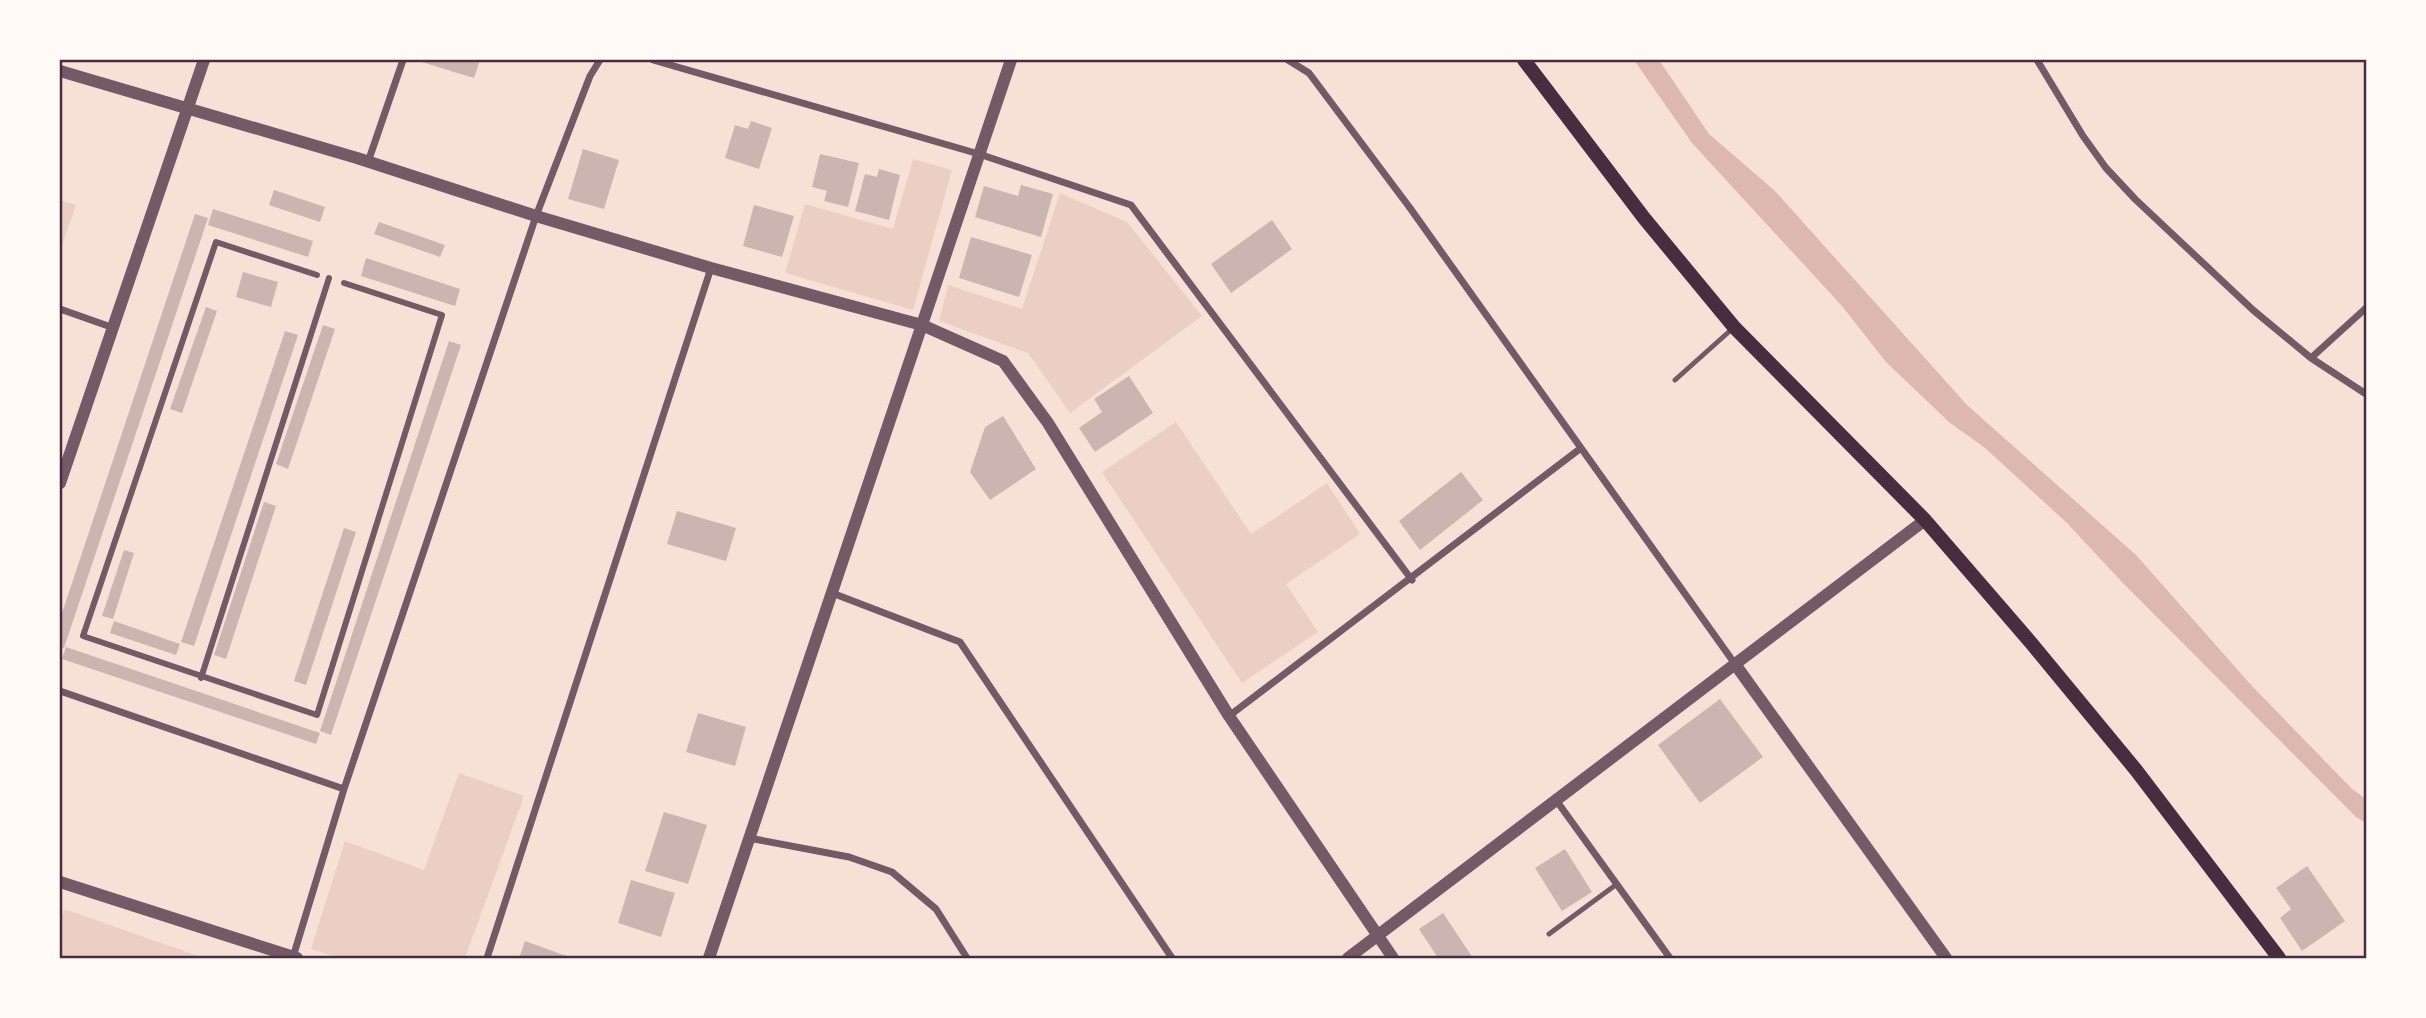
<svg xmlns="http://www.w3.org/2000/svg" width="2426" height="1018" font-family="'Zilla Slab',serif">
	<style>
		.green { fill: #ebcfc5 }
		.water { fill: #dcb8b0 }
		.building { fill: #ccb4b1 }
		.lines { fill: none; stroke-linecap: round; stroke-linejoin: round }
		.service { stroke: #755966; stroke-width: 5 }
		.pedestrian { stroke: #755966; stroke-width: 6 }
		.minor { stroke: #755966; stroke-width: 7 }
		.tertiary { stroke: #755966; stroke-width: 12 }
		.secondary { stroke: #4a2c40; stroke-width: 14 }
		.neatline { fill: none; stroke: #4a2c40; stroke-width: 2.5 }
	</style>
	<rect width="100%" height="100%" fill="#f7e1d7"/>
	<path class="green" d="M913,159L952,170L913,310L785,273L805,204L893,229Z
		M1060,193L1127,222L1202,316L1070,413L1028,353L939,321L948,285L1022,309Z
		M60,200L76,205L60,251Z
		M1176,422L1251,534L1327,483L1360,534L1286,584L1318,632L1242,683L1102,472Z
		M459,773L524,796L465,958H339L311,949L345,841L424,870Z
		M64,909L204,958H60V921Z"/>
	<path class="water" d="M1634,60H1659L1709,134L1775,191L1967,405L2136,555L2252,686L2352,789L2366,799V823L2356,817L2122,582L2066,522L1985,448L1949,422L1886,362L1842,306L1692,143Z"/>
	<path class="building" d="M415,60H480L474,78Z
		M751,121L772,128L759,169L725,158L735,125L748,129Z
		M583,149L619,160L604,209L568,199Z
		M820,154L859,163L848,207L824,201L827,191L812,187Z
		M879,169L900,175L889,220L855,211L865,174L877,177Z
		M1021,185L1053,194L1041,237L975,217L984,186L1018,196Z
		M274,190L325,207L320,222L269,205Z
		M754,205L794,216L782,257L743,246Z
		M213,209L313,241L308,257L208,225Z
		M195,214L208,218L64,648L60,647V619Z
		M1272,220L1292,249L1231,293L1211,264Z
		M379,222L445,245L440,257L374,234Z
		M971,237L1032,255L1019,297L959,278Z
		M366,258L460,289L455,306L361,276Z
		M243,272L278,282L271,307L236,297Z
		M206,307L217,311L182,413L170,409Z
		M323,325L335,329L288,469L276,464Z
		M285,331L298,335L194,646L181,642Z
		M449,341L461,345L331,735L320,731Z
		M1129,376L1153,413L1095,452L1079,428L1102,412L1094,399Z
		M1003,416L1036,469L990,500L970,472L985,427Z
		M1461,472L1483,500L1420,550L1399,521Z
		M264,502L276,506L226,659L214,655Z
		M677,511L736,528L726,561L667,544Z
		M344,528L356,532L306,685L294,681Z
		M124,550L134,553L113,619L102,616Z
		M114,621L180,644L176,655L110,633Z
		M66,647L320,733L316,744L62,659Z
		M1720,699L1763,757L1700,803L1658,745Z
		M698,713L746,727L735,766L686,752Z
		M664,812L707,825L688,884L645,871Z
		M1565,849L1592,892L1562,911L1535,868Z
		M2307,866L2345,921L2302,951L2280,918L2291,909L2276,888Z
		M631,880L675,893L661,937L618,923Z
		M1443,913L1473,958H1438L1419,929Z
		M525,941L572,958H519Z"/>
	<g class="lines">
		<path class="service" d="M1675,380L1732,329
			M1549,934L1617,884"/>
		<path class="pedestrian" d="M317,275L216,242L83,636L317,715L442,315L344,283
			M201,678L329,278"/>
		<path class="minor" d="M653,60L979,154L1131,205L1412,580
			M1288,60L1309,73L1410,208L1735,664
			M2037,60L2083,136L2106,168L2135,199L2253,310L2311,358L2366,394
			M368,162L403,60
			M60,309L111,327
			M2311,358L2366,308
			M832,593L960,642L1172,958
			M60,691L344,789
			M1229,716L1581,448
			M1556,800L1670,958
			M749,838L849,857L892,872L936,909L967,958
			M293,957L344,789L536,216L590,76L600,60
			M487,958L711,268"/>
		<path class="tertiary" d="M60,71L357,158L536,216L711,268L922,325L1003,361L1048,423L1229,716L1393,958
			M60,483L204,60
			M1735,664L1946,958
			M60,882L297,958
			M709,958L1011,60
			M1348,958L1925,520"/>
		<path class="secondary" d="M1524,60L1644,218L1734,327L1925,520L2032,644L2136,770L2279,958"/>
	</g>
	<rect width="2426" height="1018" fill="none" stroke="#fffaf5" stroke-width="122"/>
	<rect x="61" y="61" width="2304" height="896" class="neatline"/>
</svg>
